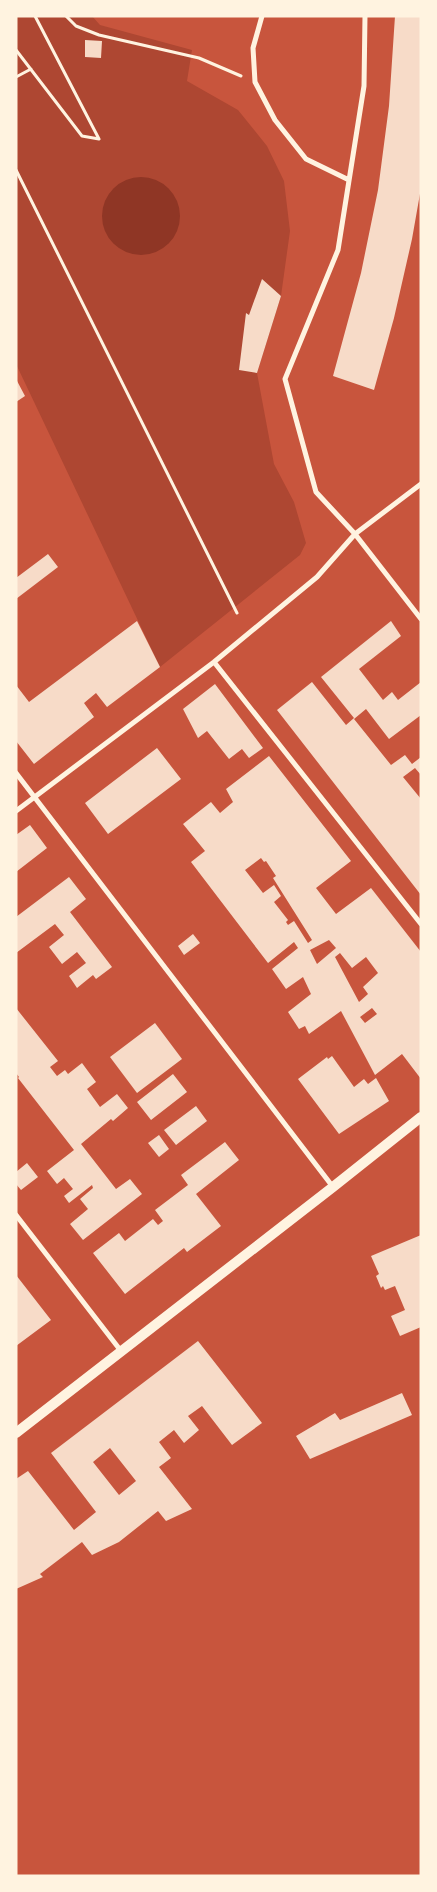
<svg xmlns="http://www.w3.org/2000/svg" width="437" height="1892" font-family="'Asap Condensed',sans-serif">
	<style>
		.green { fill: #ae4732 }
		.water { fill: #8f3625 }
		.building { fill: #f7dbc8; fill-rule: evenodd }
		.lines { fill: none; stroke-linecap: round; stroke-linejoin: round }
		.path { stroke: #fff3e0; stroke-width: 3 }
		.minor { stroke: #fff3e0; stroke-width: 5 }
		.secondary { stroke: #fff3e0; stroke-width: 10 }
	</style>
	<rect width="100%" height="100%" fill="#c8553d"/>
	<path class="green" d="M16,16H92L100,25L192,50L187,81L238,110L267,146L284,181L290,231L281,296L257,373L274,464L294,502L306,543L300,555L160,667L16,364Z"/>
	<path class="water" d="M102 216a39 39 0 1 1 78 0a39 39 0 1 1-78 0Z"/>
	<path class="building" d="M395,16H421V188L412,239L394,318L374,390L333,376L361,273L378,190L389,106Z
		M85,40L102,41L101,58L85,57Z
		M262,279L281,296L257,373L239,370L246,313L249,315Z
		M16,379L25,396L16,402Z
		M48,554L58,567L16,599V578Z
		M137,621L160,667L107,707L96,693L84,703L94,717L34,764L16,741V685L29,702Z
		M391,621L401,636L359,669L383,700L392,692L398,700L421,682V715L389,739L366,709L354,719L391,765L405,755L412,764L421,757V775L415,768L403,777L421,799V895L277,710L312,682L346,725L354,718L321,677Z
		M215,684L263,748L249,758L242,749L229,759L207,731L198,738L183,709Z
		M157,748L181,779L108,834L85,803Z
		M269,756L351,861L316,888L336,914L371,888L421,952V1079L402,1054L375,1075L341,1011L309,1034L305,1026L299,1029L288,1012L311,994L303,977L286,989L272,969L298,948L294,942L268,963L191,862L205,851L183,824L211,802L220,813L233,802L226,789ZM261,858L264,862L266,861L276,876L273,878L312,940L308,943L294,921L288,925L286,922L288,920L274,902L281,896L274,885L263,893L245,870ZM329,940L336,948L317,964L310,950ZM340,953L352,968L366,957L378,973L363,987L368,994L359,1002L335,957ZM372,1008L377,1014L365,1023L360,1017Z
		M30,825L47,848L16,872V835Z
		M69,877L86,899L70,912L112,967L96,979L93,975L77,988L69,976L86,963L77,952L62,964L49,947L64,935L55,924L16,953V917Z
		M193,934L200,943L184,955L178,946Z
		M16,1008L58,1061L50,1067L57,1076L65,1070L68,1074L82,1063L96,1082L87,1089L100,1107L117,1094L128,1108L113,1121L111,1119L81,1144L116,1189L130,1179L142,1194L83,1240L70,1224L88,1209L80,1199L93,1188L92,1185L69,1203L64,1196L73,1189L64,1178L57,1184L47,1171L74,1150L18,1078L19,1077L16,1073Z
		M155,1023L182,1059L137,1093L110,1057Z
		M332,1056L354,1087L364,1079L368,1084L376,1078L389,1101L339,1134L298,1079L327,1057L328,1059Z
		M173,1074L187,1092L151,1120L137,1102Z
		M196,1106L207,1121L176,1145L164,1130Z
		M159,1135L169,1149L159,1157L148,1143Z
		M225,1142L239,1160L196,1194L221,1226L187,1252L184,1248L125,1294L93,1253L119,1233L125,1241L153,1219L158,1225L163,1221L155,1210L188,1185L181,1175Z
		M27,1163L38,1177L21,1190L16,1184V1172Z
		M421,1235V1327L400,1336L391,1316L405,1310L395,1286L385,1290L383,1286L381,1288L376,1276L379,1274L371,1256Z
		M16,1275L51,1320L16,1346Z
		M198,1341L262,1423L232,1445L202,1406L188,1416L199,1430L184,1443L174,1430L159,1442L171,1458L159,1467L192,1509L166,1521L158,1511L119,1542L92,1555L82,1542L40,1574L43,1577L16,1589V1479L28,1471L74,1530L96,1512L51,1453ZM110,1448L136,1481L119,1495L93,1462Z
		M402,1393L412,1415L310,1459L296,1436L335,1413L340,1420Z"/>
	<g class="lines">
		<path class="path" d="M35,16L99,139
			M66,16L76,26L99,35L199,58L241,76
			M16,50L82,136L99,139
			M16,77L31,69
			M16,170L237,613"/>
		<path class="minor" d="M262,16L253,48L255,82L275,120L306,159L349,180
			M365,16L364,86L338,250L285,379L316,492L355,534L421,619
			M214,662L421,924
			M16,773L333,1187
			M16,811L214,662L317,577L355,534L421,484
			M16,1215L121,1351"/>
		<path class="secondary" d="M16,1433L333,1187L421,1117"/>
	</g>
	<rect width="437" height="1892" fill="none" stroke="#fff3e0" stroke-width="35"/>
</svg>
